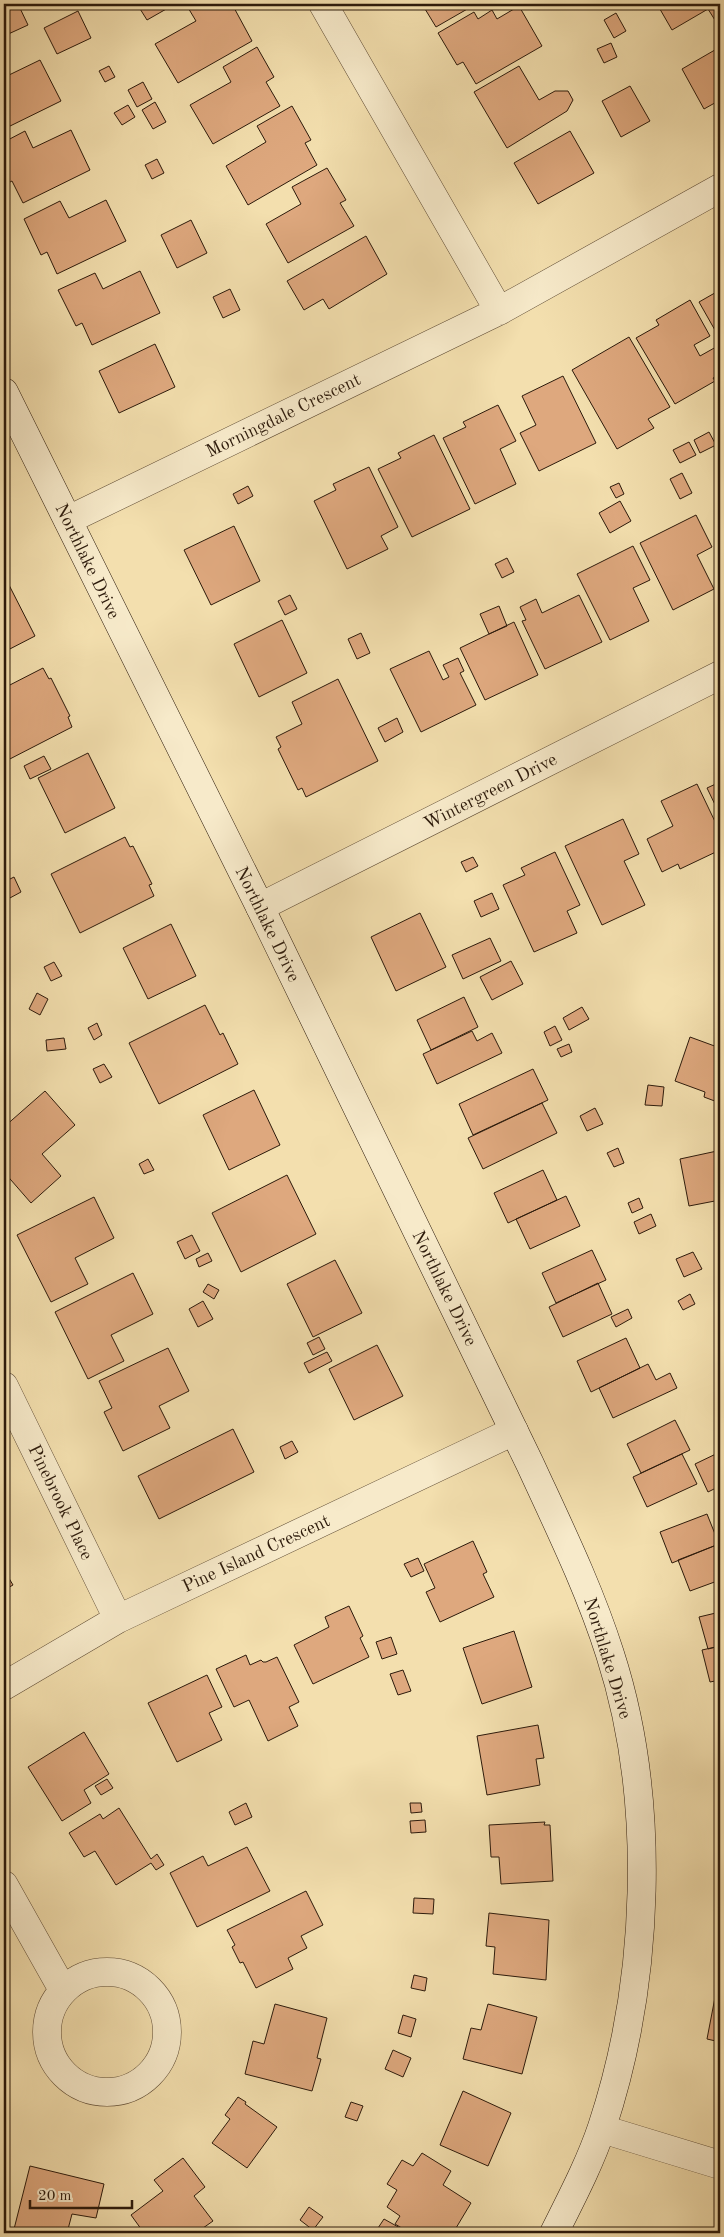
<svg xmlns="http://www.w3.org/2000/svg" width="724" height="2237" font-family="'Old Standard TT',serif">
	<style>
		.building { fill: #dea87e; stroke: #2c1a0b }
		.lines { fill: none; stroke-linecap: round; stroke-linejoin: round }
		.street-casing { stroke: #5e4b34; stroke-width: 29 }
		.secondary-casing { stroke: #2c1a0b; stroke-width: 29 }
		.street { stroke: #f7eaca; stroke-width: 28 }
		.secondary { stroke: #f7eaca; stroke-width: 28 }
		.labels { text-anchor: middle; stroke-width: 5; stroke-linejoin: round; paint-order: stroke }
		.street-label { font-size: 18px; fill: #2c1a0b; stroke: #f7eaca }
	</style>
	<rect width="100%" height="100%" fill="#f3dfae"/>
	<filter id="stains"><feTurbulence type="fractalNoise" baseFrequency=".004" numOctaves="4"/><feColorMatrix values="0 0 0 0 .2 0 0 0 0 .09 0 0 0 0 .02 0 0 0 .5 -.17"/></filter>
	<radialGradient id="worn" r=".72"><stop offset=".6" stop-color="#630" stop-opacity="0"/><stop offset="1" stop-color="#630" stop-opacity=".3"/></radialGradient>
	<path class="building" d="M4,4H18L28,25L4,36Z
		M137,4H175L147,20Z
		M190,4H232L252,41L178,83L155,44L196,21L187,6Z
		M422,4H476L436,27Z
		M657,4H720V24L718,25L708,9L672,30Z
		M519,6L542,46L476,84L463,62L457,65L438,33L474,12L478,19L492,10L497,19Z
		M78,11L91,38L57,54L44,28Z
		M616,13L626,31L614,38L604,20Z
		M611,43L617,57L604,63L597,49Z
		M257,47L274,77L266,82L280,106L213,144L190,105L231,82L223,67Z
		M720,47V100L704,109L682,69Z
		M40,60L61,101L4,129V74L8,72L9,75Z
		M109,66L115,77L105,82L99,71Z
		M519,66L539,100L555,91H568L573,100L567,111L507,148L474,92Z
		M143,82L152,99L137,107L128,90Z
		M630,86L650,121L621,137L602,101Z
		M155,102L166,122L153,129L142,110Z
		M128,105L135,117L122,125L114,113Z
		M292,106L311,140L305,143L317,165L248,205L226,166L266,142L257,126Z
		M71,130L90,170L23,203L12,181L6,184L4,179V142L25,131L33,148Z
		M570,131L594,173L538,204L514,163Z
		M157,159L164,173L152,179L145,165Z
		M327,168L346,200L340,203L354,226L288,263L266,224L301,204L292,187Z
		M106,200L126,241L57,274L47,252L41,255L24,219L60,201L69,218Z
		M191,220L207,253L177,268L161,235Z
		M366,236L387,274L329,309L323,299L304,310L287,281Z
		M140,271L160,313L92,345L82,323L76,326L58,290L95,273L103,289Z
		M230,289L240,310L223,318L213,297Z
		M720,290V339L699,302Z
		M690,300L710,336L694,345L700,356L716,347L720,354V374L713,378L715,381L675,404L636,338L659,325L656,320Z
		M629,337L670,407L648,419L654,428L617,449L572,370Z
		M155,344L175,387L119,413L99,371Z
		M563,376L596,443L539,471L520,433L536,425L522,396Z
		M498,405L516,441L500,449L516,484L475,504L443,438L466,427L463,422Z
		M709,432L716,445L700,453L694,440Z
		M434,435L470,509L412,537L378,469L401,458L398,453Z
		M689,442L696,455L680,463L673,450Z
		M369,467L398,527L381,536L388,549L347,569L314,501L336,490L333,484Z
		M682,473L692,493L680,499L670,479Z
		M619,483L624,494L616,498L610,487Z
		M248,486L253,496L238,504L233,494Z
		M620,501L631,521L610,533L599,513Z
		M696,515L712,547L697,555L714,589L673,610L640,543Z
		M234,526L260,581L211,605L184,550Z
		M633,546L650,580L633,588L649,621L610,640L577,574Z
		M507,558L514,572L502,578L495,564Z
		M9,585L35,636L4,652V588Z
		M290,595L297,609L285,615L278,601Z
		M579,595L602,642L545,669L522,621L526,620L520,607L536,599L542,613Z
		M499,606L507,626L489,634L480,614Z
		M282,620L307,673L259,697L234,644Z
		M514,622L538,675L485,700L460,648Z
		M361,633L370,653L357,659L348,639Z
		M429,651L443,680L449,677L443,665L458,658L464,671L460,673L476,705L421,732L390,669Z
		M43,668L49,679L51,678L70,716L68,717L72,727L4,762V688Z
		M338,679L378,761L306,797L302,788L298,790L278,749L281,747L276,737L302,724L292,702Z
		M397,718L403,732L385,742L378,728Z
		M88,753L115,808L65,833L38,778Z
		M44,756L51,769L30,779L24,766Z
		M720,782V815L707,788Z
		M697,784L720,832V850L680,869L678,864L662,872L647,839L673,826L661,801Z
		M623,819L639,854L624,861L645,905L602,925L565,846Z
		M125,837L130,847L133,846L152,884L149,885L154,896L80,933L51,874Z
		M555,852L580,905L567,911L577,933L534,952L503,885L525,875L521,868Z
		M473,857L478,866L466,872L461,862Z
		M14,877L21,892L8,899L4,891V882Z
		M492,893L499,909L481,917L474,901Z
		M420,913L446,967L396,991L371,937Z
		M171,924L196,976L148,999L123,948Z
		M490,938L501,961L463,979L452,955Z
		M511,961L523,984L492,1000L480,977Z
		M54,962L62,976L51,981L44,967Z
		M37,993L48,999L40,1015L29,1009Z
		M464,997L478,1027L431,1050L417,1020Z
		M205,1005L220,1035L223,1033L238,1064L159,1104L129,1043Z
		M582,1007L589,1019L569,1030L563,1018Z
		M97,1023L102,1035L94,1040L88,1028Z
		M555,1026L562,1040L550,1046L544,1032Z
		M472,1031L477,1041L492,1033L502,1053L437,1084L423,1054Z
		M690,1037L720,1048V1103L704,1097L705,1092L675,1081Z
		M64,1038L66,1049L47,1051L46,1040Z
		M569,1044L572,1052L561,1057L557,1049Z
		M104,1064L112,1077L100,1083L93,1069Z
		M533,1069L548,1100L473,1135L459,1104Z
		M648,1085L664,1087L662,1106L645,1105Z
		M254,1090L280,1145L229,1170L203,1115Z
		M45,1091L75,1125L42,1154L61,1176L31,1203L4,1172V1127Z
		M542,1103L557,1133L483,1169L468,1138Z
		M595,1108L603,1124L587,1131L580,1116Z
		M720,1146V1200L689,1206L680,1159L717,1151L716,1147Z
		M618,1148L624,1163L614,1167L607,1153Z
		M148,1159L154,1170L144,1174L139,1164Z
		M543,1170L557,1200L508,1223L494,1193Z
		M287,1175L316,1234L241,1272L212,1213Z
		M566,1196L580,1226L530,1249L516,1219Z
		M94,1197L114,1238L75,1258L88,1284L51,1302L17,1235Z
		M639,1198L643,1208L632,1213L628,1203Z
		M651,1214L656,1226L639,1234L634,1222Z
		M192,1235L200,1251L185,1259L177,1242Z
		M592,1250L606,1280L556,1303L542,1273Z
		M693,1252L702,1269L684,1277L676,1259Z
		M208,1253L212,1261L199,1267L196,1259Z
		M335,1260L362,1313L313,1337L287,1284Z
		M133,1273L153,1314L111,1335L124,1361L88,1379L55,1312Z
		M598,1283L612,1314L563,1337L549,1307Z
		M208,1284L219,1290L214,1299L203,1292Z
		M690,1294L695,1304L683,1310L678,1301Z
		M203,1301L213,1319L198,1327L189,1309Z
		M628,1309L632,1318L616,1327L611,1317Z
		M319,1337L325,1349L313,1355L307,1343Z
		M626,1338L640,1368L591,1392L577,1361Z
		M377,1345L403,1396L354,1420L329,1369Z
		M168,1348L189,1391L159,1406L170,1428L123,1451L104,1412L112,1408L99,1381Z
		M327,1352L332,1361L309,1373L304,1363Z
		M648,1364L656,1380L670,1373L677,1388L613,1418L599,1388Z
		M675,1420L690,1450L641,1473L627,1444Z
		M233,1429L254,1472L159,1519L138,1476Z
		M292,1441L298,1452L285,1459L280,1447Z
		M720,1452V1486L708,1492L695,1464Z
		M682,1454L697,1484L647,1507L633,1477Z
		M707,1514L719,1544L672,1563L660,1532Z
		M473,1541L487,1572L483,1574L494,1597L440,1622L426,1592L435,1588L424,1564Z
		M719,1544L720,1580L690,1591L678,1560Z
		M418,1558L424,1571L411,1577L404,1564Z
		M4,1570L13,1585L4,1590Z
		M349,1606L363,1636L360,1638L369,1657L313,1684L294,1645L329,1627L325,1617Z
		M720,1612V1646L708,1649L699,1617Z
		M514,1631L532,1687L482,1704L463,1648Z
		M391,1637L397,1654L382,1659L376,1642Z
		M720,1646V1680L710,1682L702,1650Z
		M246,1655L250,1665L261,1660L263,1662H266L277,1657L299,1702L289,1707L298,1726L268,1741L249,1700L234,1707L216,1669Z
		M403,1670L411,1691L398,1695L390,1674Z
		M207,1675L222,1707L209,1713L222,1740L177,1762L148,1703Z
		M538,1725L544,1758L536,1759L540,1785L487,1795L477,1736Z
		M84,1732L109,1774L84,1790L91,1803L62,1821L28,1767Z
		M107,1779L113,1788L101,1795L95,1786Z
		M246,1803L252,1817L235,1825L229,1812Z
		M410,1803H421L422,1812L411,1813Z
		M119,1808L151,1859L157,1854L164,1865L156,1870L151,1863L116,1885L95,1851L84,1857L69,1833L100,1814L103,1819Z
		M425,1820L426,1832L411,1833L410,1821Z
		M545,1822L544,1825H550L553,1881L501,1884L499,1857H491L489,1825Z
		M247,1847L270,1891L197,1927L170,1873L203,1856L208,1866Z
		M306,1891L323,1925L301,1936L307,1948L288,1958L293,1969L256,1988L243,1962L240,1963L232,1947L235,1945L227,1930Z
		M414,1898L434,1899L433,1914L413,1913Z
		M489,1913L549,1920L546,1980L493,1974L495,1947L486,1946Z
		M414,1975L427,1978L425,1991L411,1988Z
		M717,1987H720V2042L707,2039Z
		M275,2004L327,2018L317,2058L321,2059L312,2091L245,2074L253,2041L264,2044Z
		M488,2004L537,2017L522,2074L463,2059L471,2028L481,2030Z
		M403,2015L416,2019L411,2037L398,2033Z
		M393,2050L411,2058L403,2077L385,2069Z
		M463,2091L511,2113L488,2166L440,2145Z
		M238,2097L246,2102L245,2104L277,2127L247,2168L212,2143L230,2119L225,2115Z
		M351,2102L363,2106L357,2121L345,2117Z
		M422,2153L451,2171L443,2185L471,2203L453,2233H410L395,2224L400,2216L387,2207L397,2190L387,2184L402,2160L413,2166Z
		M183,2158L205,2187L194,2196L213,2221L196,2233H144L131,2215L163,2191L154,2180Z
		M30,2166L104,2184L96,2218L72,2214L67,2233H13Z
		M309,2207L323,2217L313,2230L300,2220Z
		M384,2219L400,2228L397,2233H379L376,2231Z"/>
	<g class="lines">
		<g class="street-casing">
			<path id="street" d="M323,4L499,311
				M68,520L499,311L720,188
				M260,907L720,675
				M4,1386L118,1619
				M4,1686L118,1619L514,1431
				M4,1885L63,1990
				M47 2032a60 60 0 1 1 120 0a60 60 0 1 1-120 0Z
				M602,2129L720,2165"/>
		</g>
		<g class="secondary-casing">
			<path id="secondary" d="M4,392L260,907L530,1464C559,1527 589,1588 610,1654C657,1799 650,1982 602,2127C590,2163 571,2199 554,2233"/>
		</g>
		<use href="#street" class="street"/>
		<use href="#secondary" class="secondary"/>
	</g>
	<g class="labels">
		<g class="street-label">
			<text transform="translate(283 415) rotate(-26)" y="6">Morningdale Crescent</text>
			<text transform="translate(88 561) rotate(64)" y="6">Northlake Drive</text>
			<text transform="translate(490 791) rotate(-27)" y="6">Wintergreen Drive</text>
			<text transform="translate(268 924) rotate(64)" y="6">Northlake Drive</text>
			<text transform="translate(445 1288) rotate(64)" y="6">Northlake Drive</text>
			<text transform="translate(61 1502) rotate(64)" y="6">Pinebrook Place</text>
			<text transform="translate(256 1553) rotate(-25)" y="6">Pine Island Crescent</text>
			<text transform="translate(608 1658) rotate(73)" y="6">Northlake Drive</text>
		</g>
	</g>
	<rect width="724" height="2237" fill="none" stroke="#f3dfae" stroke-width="20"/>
	<rect x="5" y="5" width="714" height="2227" fill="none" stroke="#2c1a0b" stroke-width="2.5"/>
	<rect x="10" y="10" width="704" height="2217" fill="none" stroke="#2c1a0b"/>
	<path d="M30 2200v8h102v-8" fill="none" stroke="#2c1a0b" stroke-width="2.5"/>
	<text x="38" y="2200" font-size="15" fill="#2c1a0b" stroke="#f7eaca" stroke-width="4" paint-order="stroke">20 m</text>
	<rect width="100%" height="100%" filter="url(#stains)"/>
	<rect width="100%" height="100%" fill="url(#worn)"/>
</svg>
